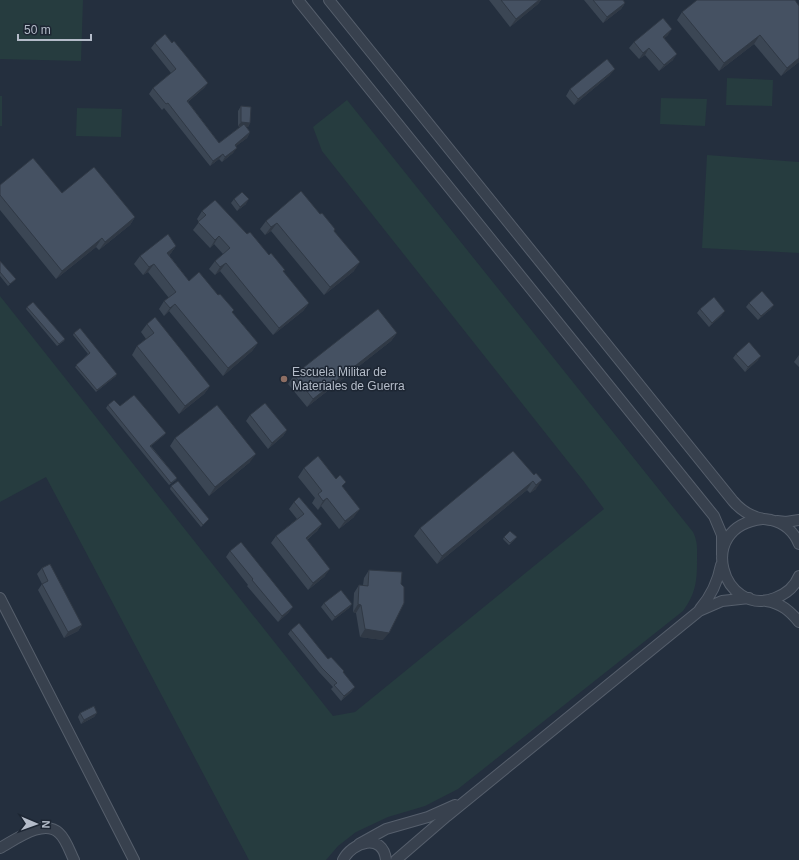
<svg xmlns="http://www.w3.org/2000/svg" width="799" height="860" font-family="Arial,sans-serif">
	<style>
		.green { fill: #263c3f }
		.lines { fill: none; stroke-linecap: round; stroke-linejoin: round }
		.street-casing { stroke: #565f6c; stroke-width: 12 }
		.street { stroke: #38414e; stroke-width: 10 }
		.wall { fill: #3b4654 }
		.shaded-wall { fill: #303945 }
		.building { fill: #455162; stroke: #303945 }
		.education-dot { fill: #8d6e63; stroke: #1d2633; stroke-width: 1.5 }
		.labels { text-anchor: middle; stroke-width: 3; stroke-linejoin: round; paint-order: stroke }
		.poi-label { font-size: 12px; fill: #b4bcc9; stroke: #1d2633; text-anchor: start }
	</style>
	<rect width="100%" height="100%" fill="#242f3e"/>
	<path class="green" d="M0,0H83L81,61L0,59Z
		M727,78L773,80L772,106L726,105Z
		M0,96H2V126H0Z
		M661,98L707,99L705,126L660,124Z
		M347,100L693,532C698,542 697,549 697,560C697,581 696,593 683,611L458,789L425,806L388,817L356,832L338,846L326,860H249L46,477L0,502V296L333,716L355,712L604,509L585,483L322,151L313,127Z
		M77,108L122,109L121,137L76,136Z
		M707,155L799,162V253L702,248Z"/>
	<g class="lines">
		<g class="street-casing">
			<path id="street" d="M298,0L714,516L722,535V555
				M329,0L733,501C739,508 747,514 756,517C761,519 766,519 771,520C784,523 794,532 799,544
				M762,519C694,527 723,618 775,598C786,594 795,586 799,576
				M777,521L786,522L799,520
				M0,598L134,860
				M766,601C781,603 790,611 799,622
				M700,609C711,596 718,581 721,565
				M359,844L386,829L428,817L455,805
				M0,848C15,840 44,818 59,833C66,839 70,852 74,860
				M343,860C352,842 383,832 386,860
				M396,860L447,816L699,611L722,601L749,598"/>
		</g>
		<use href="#street" class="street"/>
	</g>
	<path class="wall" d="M489,0H541L538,4L510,27Z
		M584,0H623L625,3L621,9L603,23Z
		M795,0L799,62L781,76L754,44L719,71L677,20L682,12Z
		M668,35L664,38L673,60L659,71L645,55L639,59L629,48L634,42Z
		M155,43L208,83L204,88L188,102L219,143L240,127L238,126V111L241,106L250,123L248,127H246L250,132L247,138L236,146L233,153L222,162L219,159L210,166L164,108L162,110L149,94L153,88L171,73L151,48Z
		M610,75L574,105L566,96L570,89Z
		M0,185L135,217L130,225L99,250L96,247L56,279L0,210Z
		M234,199L246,204L237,211L231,203Z
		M202,211L247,234L283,272L309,303L303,311L273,335L220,271L215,275L209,269L215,261L223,254L214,244L210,248L193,230L199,222L197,219Z
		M266,221L334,231L354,271L324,295L271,231L265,235L260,229Z
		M176,246L171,253L169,255L189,281L232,312L258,343L252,351L223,376L169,311L164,316L159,309L164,301L169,298L148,272L143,275L134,264L140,256Z
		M0,261L16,279L8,286L0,276Z
		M749,303L771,309L758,320L746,307Z
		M27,307L65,339L64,341L57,346L26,309Z
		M700,309L722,315L709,327L697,313Z
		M147,324L210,386L204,394L179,414L132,355L137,346L146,339L141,332Z
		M74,333L116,376L96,392L75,367L88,354L73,335Z
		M397,333L391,341L307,407L288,384L294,375Z
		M736,354L758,360L745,372L733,358Z
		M799,355V367L794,362Z
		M108,405L120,406L166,433L164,435L151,446L177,478L176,480L169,485L106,408Z
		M250,415L287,430L283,436L268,449L246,421Z
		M175,438L250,462L209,496L170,446Z
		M304,468L343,487L354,517L339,529L321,506L318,510L312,503L315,498L298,477Z
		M536,473V489L530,493L527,490L437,564L414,536L420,528L534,475Z
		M171,486L209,519L201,527L170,489Z
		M294,502L322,524L317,531L307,540L325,576L308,590L271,543L276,536L297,519L289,509Z
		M504,537L515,539L509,545L503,539Z
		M230,551L293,607L288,613L278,622L247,586L248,585L226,557Z
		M42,568L82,625L78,631L64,638L38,590L42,584L37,574Z
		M369,570L383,640L360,637L356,613L353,612L354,593L359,585H363L364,578Z
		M324,603L352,604L349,608L332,621L321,607Z
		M291,630L328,659L343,673L352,691L341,701L331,689L333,687L319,672L288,634Z
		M80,713H97L94,717L81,724L78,717Z"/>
	<path class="shaded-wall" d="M539,0H541L538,4L510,27L516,19Z
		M625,3L621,9L603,23L607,17Z
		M672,29L668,35L659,43L663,37Z
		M760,35L754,44L719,71L724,63Z
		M649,48L645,55L639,59L643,53Z
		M677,54L673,60L659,71L664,65Z
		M799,58V62L781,76L787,68Z
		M615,69L610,75L574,105L578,99Z
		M208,83L204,88L183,106L187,101Z
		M241,122L250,123L248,127L238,126Z
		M250,132L247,138L231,150L235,145Z
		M237,148L233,153L222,162L225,157Z
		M223,154L219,159L210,166L213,161Z
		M249,199L246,204L237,211L240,207Z
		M135,217L130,225L99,250L105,242Z
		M277,223L271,231L265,235L271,227Z
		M219,236L214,244L210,248L215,240Z
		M102,238L96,247L56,279L62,271Z
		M176,246L171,253L162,261L167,253Z
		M360,262L354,271L324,295L330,287Z
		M226,263L220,271L215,275L220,267Z
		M154,264L148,272L143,275L149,267Z
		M309,303L303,311L273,335L279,328Z
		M175,304L169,311L164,316L170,308Z
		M774,305L771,309L758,320L761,316Z
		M725,311L722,315L709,327L712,323Z
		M397,333L391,341L307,407L313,399Z
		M258,343L252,351L223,376L228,368Z
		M761,356L758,360L745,372L748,367Z
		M117,374L116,376L96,392L97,390Z
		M210,386L204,394L179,414L185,406Z
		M287,430L283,436L268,449L272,443Z
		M166,433L164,435L149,448L150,446Z
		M256,454L250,462L209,496L215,487Z
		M542,480L536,489L530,493L536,485Z
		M533,481L527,490L437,564L442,556Z
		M327,498L318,510L323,501Z
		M360,509L354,517L339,529L345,521Z
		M322,524L317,531L300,545L306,538Z
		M330,569L325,576L308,590L313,583Z
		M352,604L349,608L332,621L335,617Z
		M358,604L361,605L356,613L353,612Z
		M293,607L288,613L278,622L282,616Z
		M82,625L78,631L64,638L68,632Z
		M365,629L389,633L383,640L360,637Z
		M355,687L352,691L341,701L344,696Z
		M97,713L94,717L81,724L84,720Z"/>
	<path class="building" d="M501,0H539L516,19Z
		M593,0H623L625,3L607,17Z
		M697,0H795L799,6V58L787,68L760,35L724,63L682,12Z
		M663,18L672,29L663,37L677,54L664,65L649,48L643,53L634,42Z
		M165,34L172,43L174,41L208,83L187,101L219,143L244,124L250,132L235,145L237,148L225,157L223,154L213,161L168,103L166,104L153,88L176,69L155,43Z
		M607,59L615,69L578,99L570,89Z
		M241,106L251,107L250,123L241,122Z
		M33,158L62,193L94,167L135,217L105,242L102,238L62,271L0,195V185Z
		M301,191L320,214L322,213L335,229L334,231L360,262L330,287L277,223L271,227L266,221Z
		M242,192L249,199L240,207L234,199Z
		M215,200L247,234L250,232L269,255L271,253L285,270L283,271L309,303L279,328L226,263L220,267L215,261L230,248L219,236L215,240L198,222L206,215L202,211Z
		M168,234L176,246L167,253L189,281L199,272L218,295L220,294L234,310L232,312L258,343L228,368L175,304L170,308L164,301L176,292L154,264L149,267L140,256Z
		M0,261L16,279L10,284L0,272Z
		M762,291L774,305L761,316L749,303Z
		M714,297L725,311L712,323L700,309Z
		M33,302L65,339L59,344L27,307Z
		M378,309L397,333L313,399L294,375Z
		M155,317L210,386L185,406L137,346L154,333L147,324Z
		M80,328L117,374L97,390L76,365L90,353L74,333Z
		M749,342L761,356L748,367L736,354Z
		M134,395L166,433L150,446L177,478L171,483L108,405L114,400L120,406Z
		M265,403L287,430L272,443L250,415Z
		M217,405L256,454L215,487L175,438Z
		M513,451L534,475L536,473L542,480L536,485L533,481L442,556L420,528Z
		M318,456L336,479L340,475L346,482L342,486L360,509L345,521L327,498L323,501L318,494L322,491L304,468Z
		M178,481L209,519L203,525L171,486Z
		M299,497L322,524L306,538L330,569L313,583L276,536L304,514L294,502Z
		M510,531L517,537L510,543L504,537Z
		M241,542L293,607L282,616L252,580L253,579L230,551Z
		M50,564L82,625L68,632L42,584L48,581L42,568Z
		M369,570L402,572L401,584L404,587V603L389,633L365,629L361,605L358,604L359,585L368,586Z
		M341,590L352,604L335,617L324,603Z
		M299,623L328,659L331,657L344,671L343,672L355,687L344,696L334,685L337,683L322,668L291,630Z
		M94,706L97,713L84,720L80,713Z"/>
	<circle class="education-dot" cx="284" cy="379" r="4"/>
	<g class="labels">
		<g class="poi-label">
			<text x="292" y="376">Escuela Militar de<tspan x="292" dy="14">Materiales de Guerra</tspan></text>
		</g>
	</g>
	<g transform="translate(36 824) rotate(92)" stroke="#1d2633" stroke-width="3" paint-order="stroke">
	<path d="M0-3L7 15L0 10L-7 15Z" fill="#b4bcc9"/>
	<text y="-6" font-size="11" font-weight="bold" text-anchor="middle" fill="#b4bcc9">N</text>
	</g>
	<path d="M18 34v6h73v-6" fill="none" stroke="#b4bcc9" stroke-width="2"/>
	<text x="24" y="34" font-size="12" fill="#b4bcc9" stroke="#1d2633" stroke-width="3" paint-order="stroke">50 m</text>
</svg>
